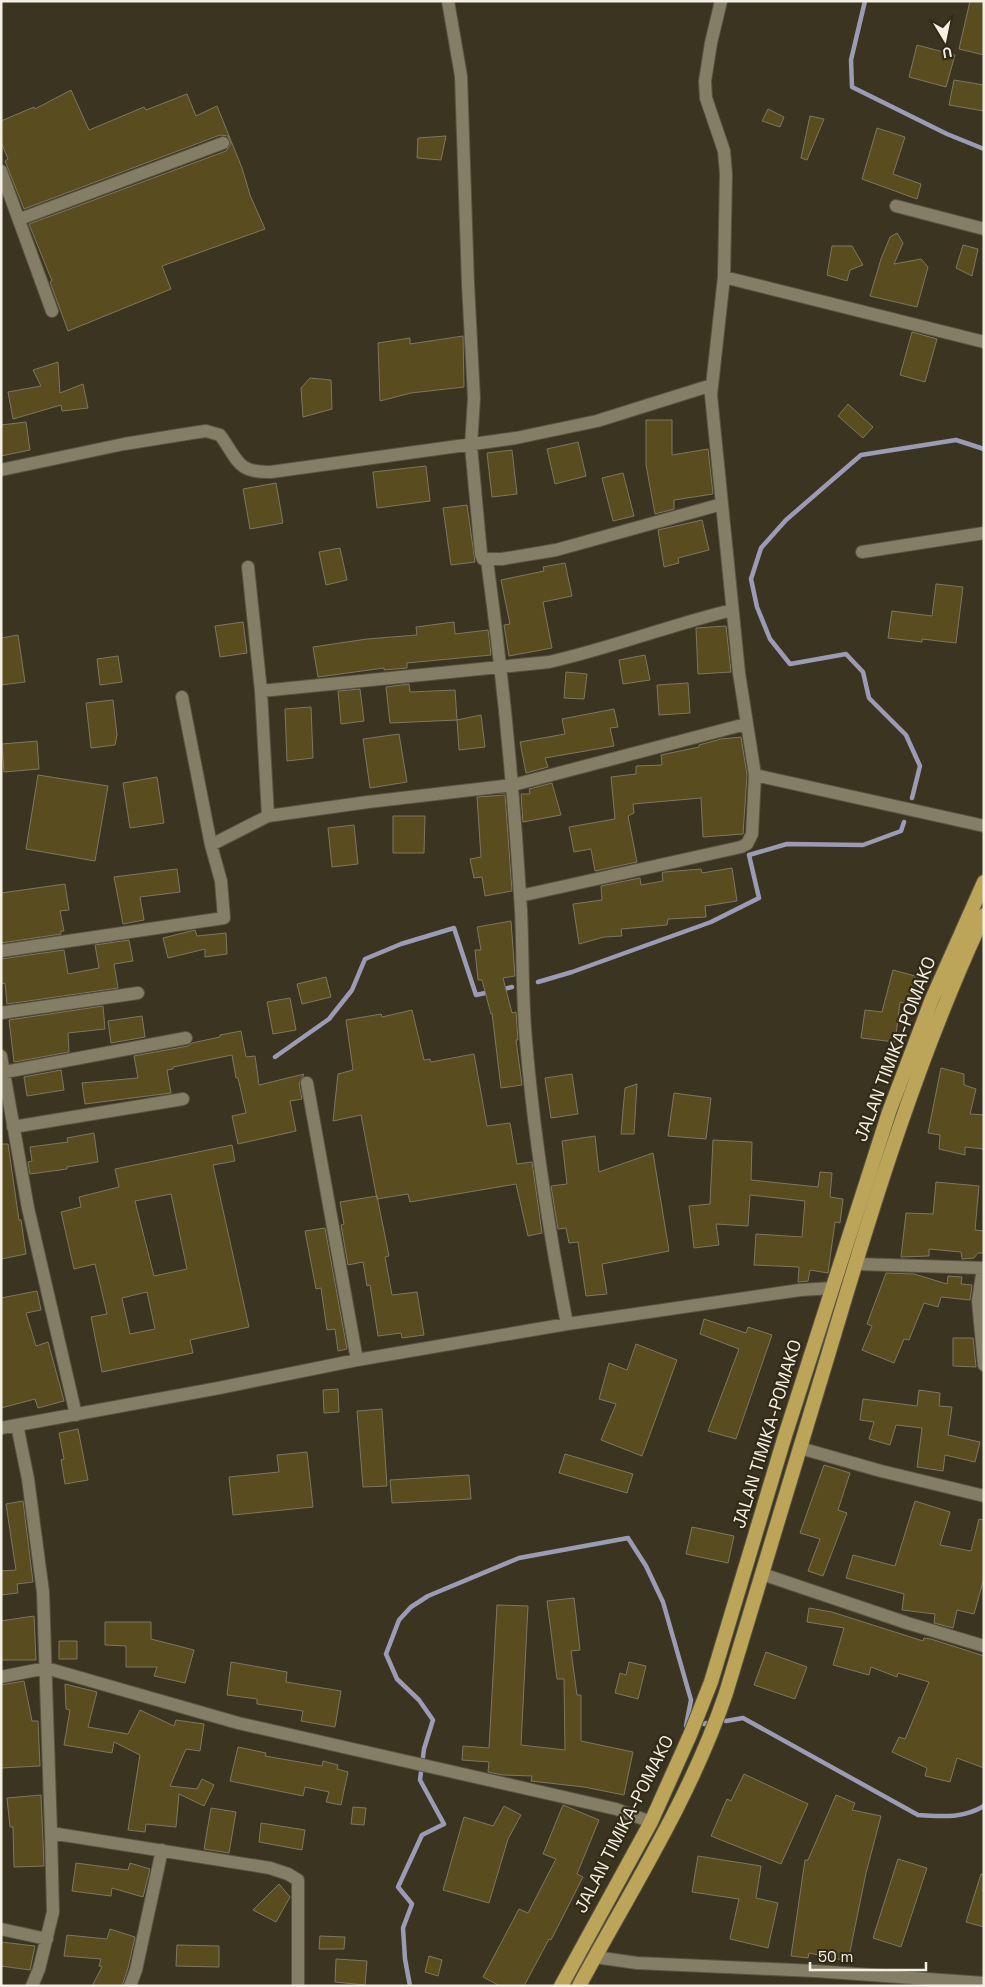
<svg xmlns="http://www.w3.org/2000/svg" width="985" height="1987" font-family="'Space Grotesk',sans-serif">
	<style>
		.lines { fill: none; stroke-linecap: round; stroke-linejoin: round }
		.stream { stroke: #9c9bb6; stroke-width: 4.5 }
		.building { fill: #594c1f; stroke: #7e7760; fill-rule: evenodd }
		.minor-casing { stroke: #595341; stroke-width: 14 }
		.trunk-casing { stroke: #595341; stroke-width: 16 }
		.minor { stroke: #857e67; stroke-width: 12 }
		.trunk { stroke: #bca558; stroke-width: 14 }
		.labels { text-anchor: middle; stroke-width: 4.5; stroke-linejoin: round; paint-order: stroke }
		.street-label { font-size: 18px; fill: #f4f0e4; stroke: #302a16 }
	</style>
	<rect width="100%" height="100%" fill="#3b3420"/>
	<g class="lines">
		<path class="stream" d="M865,1L851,60L852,87L947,134L984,149
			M912,798L920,766L906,735L869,698L863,672L846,654L790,664L770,639L757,607L751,579L761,548L786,520L861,455L956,440L984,449
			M538,982L572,972L711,922L759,898L749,855L787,844L863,845L901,831L904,822
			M500,990L512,987
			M275,1057L329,1019L352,990L365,959L401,944L454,928L476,995L490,992
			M726,1721L743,1718L918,1815C941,1816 963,1819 984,1806
			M704,1724L707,1723
			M410,1986L405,1959L403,1928L412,1904L398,1887L422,1835L444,1824L420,1780L424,1749L433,1720L419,1700L397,1679L386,1654L399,1620L411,1607L428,1596L519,1558L628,1538L646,1566L663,1602L691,1700L686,1726"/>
	</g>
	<path class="building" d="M970,1H984V55L959,49Z
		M917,45L955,55L946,87L909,77Z
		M954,80L984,85V111L949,105Z
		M71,90L89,130L144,107L146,110L187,94L196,116L217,106L242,168L250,195L265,229L162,266L171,289L68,331L50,282L52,281L29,224L226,151L231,144L228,136L220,135L24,209L5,161L8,159L1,142V121L34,107L35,109Z
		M768,109L784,117L780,127L762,121Z
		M810,116L824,119L807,160L801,158Z
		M877,128L905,137L893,174L921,184L917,199L862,179Z
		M446,136L441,160L417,158L418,138Z
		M897,233L903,243L894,264L921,259L928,267L917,307L870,296L881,259L890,237Z
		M963,245L978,249L972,276L956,268Z
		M832,246H852L863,265L850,270L847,281L827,275Z
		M912,332L937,339L925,382L900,375Z
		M463,336L464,387L411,393L380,401L378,343L410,338V344Z
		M58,362L60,393L83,384L88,408L62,411L61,405L13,419L8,392L41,386L33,370Z
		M310,378L331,380L332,409L303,417L301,388Z
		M848,404L873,427L863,438L838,416Z
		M646,420H672V455L708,449L713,494L674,500V509L655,514L646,465Z
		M26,422L30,450L1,456V425Z
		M578,442L586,476L555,484L547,449Z
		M512,450L517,494L492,497L487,453Z
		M426,466L430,501L377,508L373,472Z
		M623,473L634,516L613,521L602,478Z
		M276,483L283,523L250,529L243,489Z
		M467,505L475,562L451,565L443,508Z
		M702,520L709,550L678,558L679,563L664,567L658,530Z
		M340,548L347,580L326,585L319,552Z
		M565,563L572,596L543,602L552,648L509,656L504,625L510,624L501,580L544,571L543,567Z
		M936,584L963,587L956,643L922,639V642L888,638L892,611L932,616Z
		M243,622L247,653L220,657L215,626Z
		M454,622L455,634L488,630L491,655L407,663V668L384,670V668L318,677L313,647L367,639L417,635L416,627Z
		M726,626L731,672L698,674L696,628Z
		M18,635L25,682L1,685V638Z
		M645,655L650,680L623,684L619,660Z
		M118,656L122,682L100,685L97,659Z
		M566,672L587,674L584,699L564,698Z
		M688,683L690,713L659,715L657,685Z
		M409,684L410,692L455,690L457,720L390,723L386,687Z
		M360,689L364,721L341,724L338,691Z
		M113,700L117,735L115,745L91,748L86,703Z
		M311,707L313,758L287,761L285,709Z
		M614,709L618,727L610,728L614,746L545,758L548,767L526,773L520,742L565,734L562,719Z
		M481,715L485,747L459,750L457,720Z
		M399,734L407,782L370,788L363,739Z
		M741,737L747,775L743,834L703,837L701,798L633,804L634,813L628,816L637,862L595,871L591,849L574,852L569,827L615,819L611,777L636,774V766L662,765L661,755L699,747V745L721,739Z
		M37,741L39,769L4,772L2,744Z
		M38,775L108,786L95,861L26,849Z
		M157,777L164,823L130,828L123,783Z
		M552,783L561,815L523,822L521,794H530L529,789Z
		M505,795L512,891L485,896L482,877L474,878L470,859L481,857L477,797Z
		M393,816H425L424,853H393Z
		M354,825L358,864L332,867L328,828Z
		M732,868L737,901L705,906L706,917L668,919L667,925L621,929L622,936L604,937L579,944L573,904L602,900L601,886L640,878L641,885L663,881L662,873L664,872L701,869L702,873Z
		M177,869L180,892L140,897L144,920L123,924L114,877Z
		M65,884L69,910L60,911L64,931H61V934L1,943V893Z
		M511,921L515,976L503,978L512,1013L516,1012L518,1040H516L522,1085L501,1088L492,1013L491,1014L482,980H478L475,950H481L477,927Z
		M195,930L197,936L226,933L227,954L205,957V949L168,958L163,938Z
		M129,940L133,961L114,964L118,988L7,1004L5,983L1,984V959L64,950L68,974L99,968L95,945Z
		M893,970L919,977L912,1005L900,1002L895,1042L861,1038L865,1010L882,1012Z
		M326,977L331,997L302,1004L297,984Z
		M290,998L296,1030L273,1034L267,1002Z
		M103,1006L105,1029L68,1033L69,1052L14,1062L9,1020Z
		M412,1010L424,1060L430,1059L431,1062L474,1054L487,1126L510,1123L517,1164L532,1162L542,1233L528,1236L516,1184L410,1202L408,1194L377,1199L361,1115L333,1121L338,1074L353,1070L346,1020L381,1014L382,1017Z
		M142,1016L145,1037L111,1043L108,1021Z
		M241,1031L246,1057L255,1056L259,1085L304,1074L299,1084L302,1099L290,1101L296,1131L238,1144L232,1116L246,1113L238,1078H236L232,1055L173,1067V1069L167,1070L171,1093L85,1104L82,1083L138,1078L134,1056L188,1046L192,1043L220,1037V1035Z
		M941,1068L964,1074V1085L976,1089L970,1114L984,1115V1149L965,1147V1155L939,1149L940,1135L928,1133Z
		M61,1070L64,1090L27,1096L24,1077Z
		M572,1074L578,1114L551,1118L545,1078Z
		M637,1084L634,1134H621L625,1088Z
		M674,1093L711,1098L706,1139L668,1136Z
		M94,1133L98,1162L67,1167V1169L30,1174L28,1162L32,1161L30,1147L68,1142L67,1138Z
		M595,1136L599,1172L653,1153L669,1251L602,1264L607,1294L586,1296L578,1242L569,1243L566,1228L558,1229L551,1186L567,1184L562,1141Z
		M713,1140L752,1142L751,1180L818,1187L820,1172L832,1173L830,1197L843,1199L840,1223L835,1222L828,1273L810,1270L808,1281L798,1282L799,1267L754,1265L756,1234L802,1237L805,1201L750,1195L748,1226L716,1224L719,1245L694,1248L689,1206L710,1204Z
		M1,1144H8L19,1220H21L26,1254L1,1259Z
		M232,1145L235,1161L213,1165L249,1327L190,1340L193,1353L102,1372L91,1317L107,1314L95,1264L74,1269L61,1212L81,1207L79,1197L119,1187L115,1169ZM171,1194L187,1269L154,1276L135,1201ZM147,1292L155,1329L130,1334L122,1298Z
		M936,1182L979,1186L975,1230L984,1231V1253H978L974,1258L962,1259L961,1252L929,1249V1256L901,1257L906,1213L933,1214Z
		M377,1196L389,1256L385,1257L392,1295L417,1292L424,1335L402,1338L401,1333L378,1336L370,1285L367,1286L363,1262L348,1265L341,1225L344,1224L340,1202Z
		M325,1228L347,1349L338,1351L335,1329L327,1330L321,1288L316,1289L305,1231Z
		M886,1273L914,1274L947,1284L948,1276L962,1277L961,1284L972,1285L970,1300L941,1297L938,1307L924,1303L909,1340L904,1339L894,1363L862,1350L872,1326L867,1324Z
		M37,1291L41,1310L26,1313L36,1346L48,1342L64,1401L38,1408L35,1399L1,1408V1298Z
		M704,1319L746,1333L748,1327L772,1335L736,1439L708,1431L739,1349L700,1334Z
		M953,1338H973L976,1367L953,1366Z
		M636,1344L677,1360L642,1456L601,1440L616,1404L599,1399L609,1363L627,1370Z
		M338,1389L339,1412L324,1413L323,1390Z
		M919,1390L940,1393L939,1406L952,1407L948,1435L980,1442L975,1462L945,1455L943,1471L917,1467L922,1428L896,1425L890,1445L869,1439L874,1422L860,1420L863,1399L917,1406Z
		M382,1409L387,1486L363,1487L357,1411Z
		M78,1429L88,1480L65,1484L61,1460L64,1459L59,1433Z
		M307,1452L313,1507L233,1515L229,1477L279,1472L277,1455Z
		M565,1454L633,1474L627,1493L559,1473Z
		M824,1465L850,1473L838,1510L847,1513L823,1576L808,1571L820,1539L800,1533Z
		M469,1475L471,1499L392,1503L390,1480Z
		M23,1501L33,1582L17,1584L18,1593L1,1595V1571L16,1570L6,1504Z
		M915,1501L950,1512L940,1545L971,1551L979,1519L984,1520V1578L974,1614L957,1610L953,1628L934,1623L935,1614L902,1610L904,1594L846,1578L853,1555L895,1566Z
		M692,1527L734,1536L728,1563L686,1554Z
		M574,1598L580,1650L571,1651L577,1695H581V1741L633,1752L624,1795L584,1787L531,1781L532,1776L503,1775L488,1772L489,1762L462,1760L463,1746L489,1748L497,1605L528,1606L521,1745L565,1750L564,1679H557L547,1601Z
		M809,1608L832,1612L923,1641L924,1638L931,1639L984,1656V1768L957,1758L950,1782L925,1776L927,1768L892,1752L899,1737L905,1739L929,1682L898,1673L897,1677L871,1667L869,1675L833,1665L844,1628L807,1622Z
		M34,1616L36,1660H1V1621Z
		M105,1622H151V1639L194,1650L185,1683L154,1676L157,1667H126V1646L105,1645Z
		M59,1641H77V1659H59Z
		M766,1652L807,1667L795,1699L754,1685Z
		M231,1662L287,1672L286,1682L341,1691L335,1727L301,1721L303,1711L257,1704V1699L227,1695Z
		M629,1662L646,1666L638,1699L615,1693L620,1673L626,1675Z
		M24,1681L32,1721H38L40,1766L1,1768V1685Z
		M65,1684L97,1692L88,1727L128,1734L140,1710L174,1726L176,1720L204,1724L200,1751L186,1749L170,1786L197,1789L202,1779L214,1785L204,1806L179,1794L176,1827L146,1824L145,1832L128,1830L140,1755L114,1742L112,1753L64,1745L70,1710L66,1709Z
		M238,1747L266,1753L265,1756L322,1766L323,1761L338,1765L337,1769L348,1772L341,1805L326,1802L329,1792L305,1787L303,1796L230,1781Z
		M744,1774L808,1804L781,1864L711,1836L727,1799L731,1801Z
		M41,1795L44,1866L14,1867L13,1827H10L7,1798Z
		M836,1795L855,1803L852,1810L881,1816L866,1873L848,1961L809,1953L808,1958L791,1956L805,1860H808Z
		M563,1805L599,1820L577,1874L583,1877L551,1940L549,1939L524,1986H500L483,1977L519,1909L528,1913L556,1859L543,1854Z
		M504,1806L521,1815L508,1839L489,1903L443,1890L464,1817L493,1826Z
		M353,1807L366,1808L364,1825L351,1824Z
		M211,1808L236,1812L229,1853L204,1849Z
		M261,1823L305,1830L302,1850L259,1842Z
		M698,1856L761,1866L756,1898L778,1903L768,1948L730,1939L739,1899L692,1892Z
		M898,1859L927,1868L901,1947L873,1938Z
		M76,1863L128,1870L130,1863L150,1869L143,1897L112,1888L111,1896L72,1891Z
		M981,1874L984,1875V1927L966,1922Z
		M279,1884L290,1897L276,1922L253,1910Z
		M110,1929L135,1937L128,1968L122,1986H92L102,1967L99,1966L101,1959L64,1956L67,1935L107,1939Z
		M320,1936L345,1937L344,1949H319Z
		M1,1942L35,1946L30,1970L1,1966Z
		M177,1945L219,1946V1967L176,1966Z
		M429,1956L442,1960L438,1976L425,1972Z
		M336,1959L367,1961L365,1985L335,1982Z"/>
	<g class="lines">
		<g class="minor-casing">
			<path id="minor" d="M448,1L461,76L468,284L474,398L471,446L481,554L483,559H502L556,550L722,504
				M721,1L711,43L705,81L706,98L724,151L726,174L724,277L711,395L739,673L755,775L984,826
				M1,171L52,311
				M896,206L984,229
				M20,219L223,143
				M724,277L984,342
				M1,470L124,444L192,433L206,431L220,435C238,459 236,473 271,472L516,438L597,421L712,385
				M862,552L984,533
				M487,560C503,677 514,793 521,910C523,954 522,998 526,1041C534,1136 549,1231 567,1324
				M248,567L261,691L268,816
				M261,691L549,662C611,648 670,625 732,610
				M211,845L268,816L368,802L513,785L746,724
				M520,896L741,847L747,844L752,834L755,775
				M1,951L224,918L221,881L211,845L182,697
				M1,1013L138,993
				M1,1056L28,1208L76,1415
				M2,1078L5,1072L186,1038
				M307,1083L357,1360
				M13,1127L183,1099
				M856,1264L984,1268
				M983,1268L978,1301L984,1365
				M17,1425L28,1479L43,1592L51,1833L270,1868L288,1874L298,1880V1986
				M1,1428L219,1388L357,1360L567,1324L800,1290L832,1288
				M800,1448L881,1471L984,1496
				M762,1574L907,1623L984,1646
				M1,1677L46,1668L238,1723L616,1809L651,1822
				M1,1929L47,1939
				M595,1957L637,1963L815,1971L984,1983
				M32,1986L39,1969L53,1912L51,1833
				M130,1986L136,1970L162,1850"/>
		</g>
		<g class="trunk-casing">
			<path id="trunk" d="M561,1986L651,1822L690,1735L711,1682L784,1439L889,1112L932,999L984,882
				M579,1986C631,1890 691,1797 726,1693C761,1576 797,1459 832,1342C875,1197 920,1052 984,915"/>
		</g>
		<use href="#minor" class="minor"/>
		<use href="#trunk" class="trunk"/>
	</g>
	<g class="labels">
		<g class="street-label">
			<text transform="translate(895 1049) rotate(-69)" y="6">JALAN TIMIKA-POMAKO</text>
			<text transform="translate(767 1434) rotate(-73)" y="6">JALAN TIMIKA-POMAKO</text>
			<text transform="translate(624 1824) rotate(-63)" y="6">JALAN TIMIKA-POMAKO</text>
		</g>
	</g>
	<rect width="985" height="1987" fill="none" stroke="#f4f0e4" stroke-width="5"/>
	<g transform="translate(945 40) rotate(170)" stroke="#302a16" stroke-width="4" paint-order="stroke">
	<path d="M0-4L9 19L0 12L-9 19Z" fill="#f4f0e4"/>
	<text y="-8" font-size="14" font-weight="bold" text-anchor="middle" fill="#f4f0e4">U</text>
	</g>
	<path d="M810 1962v8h116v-8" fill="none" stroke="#f4f0e4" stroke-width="2.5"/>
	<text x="818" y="1962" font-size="15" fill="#f4f0e4" stroke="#302a16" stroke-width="4" paint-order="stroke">50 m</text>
</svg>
